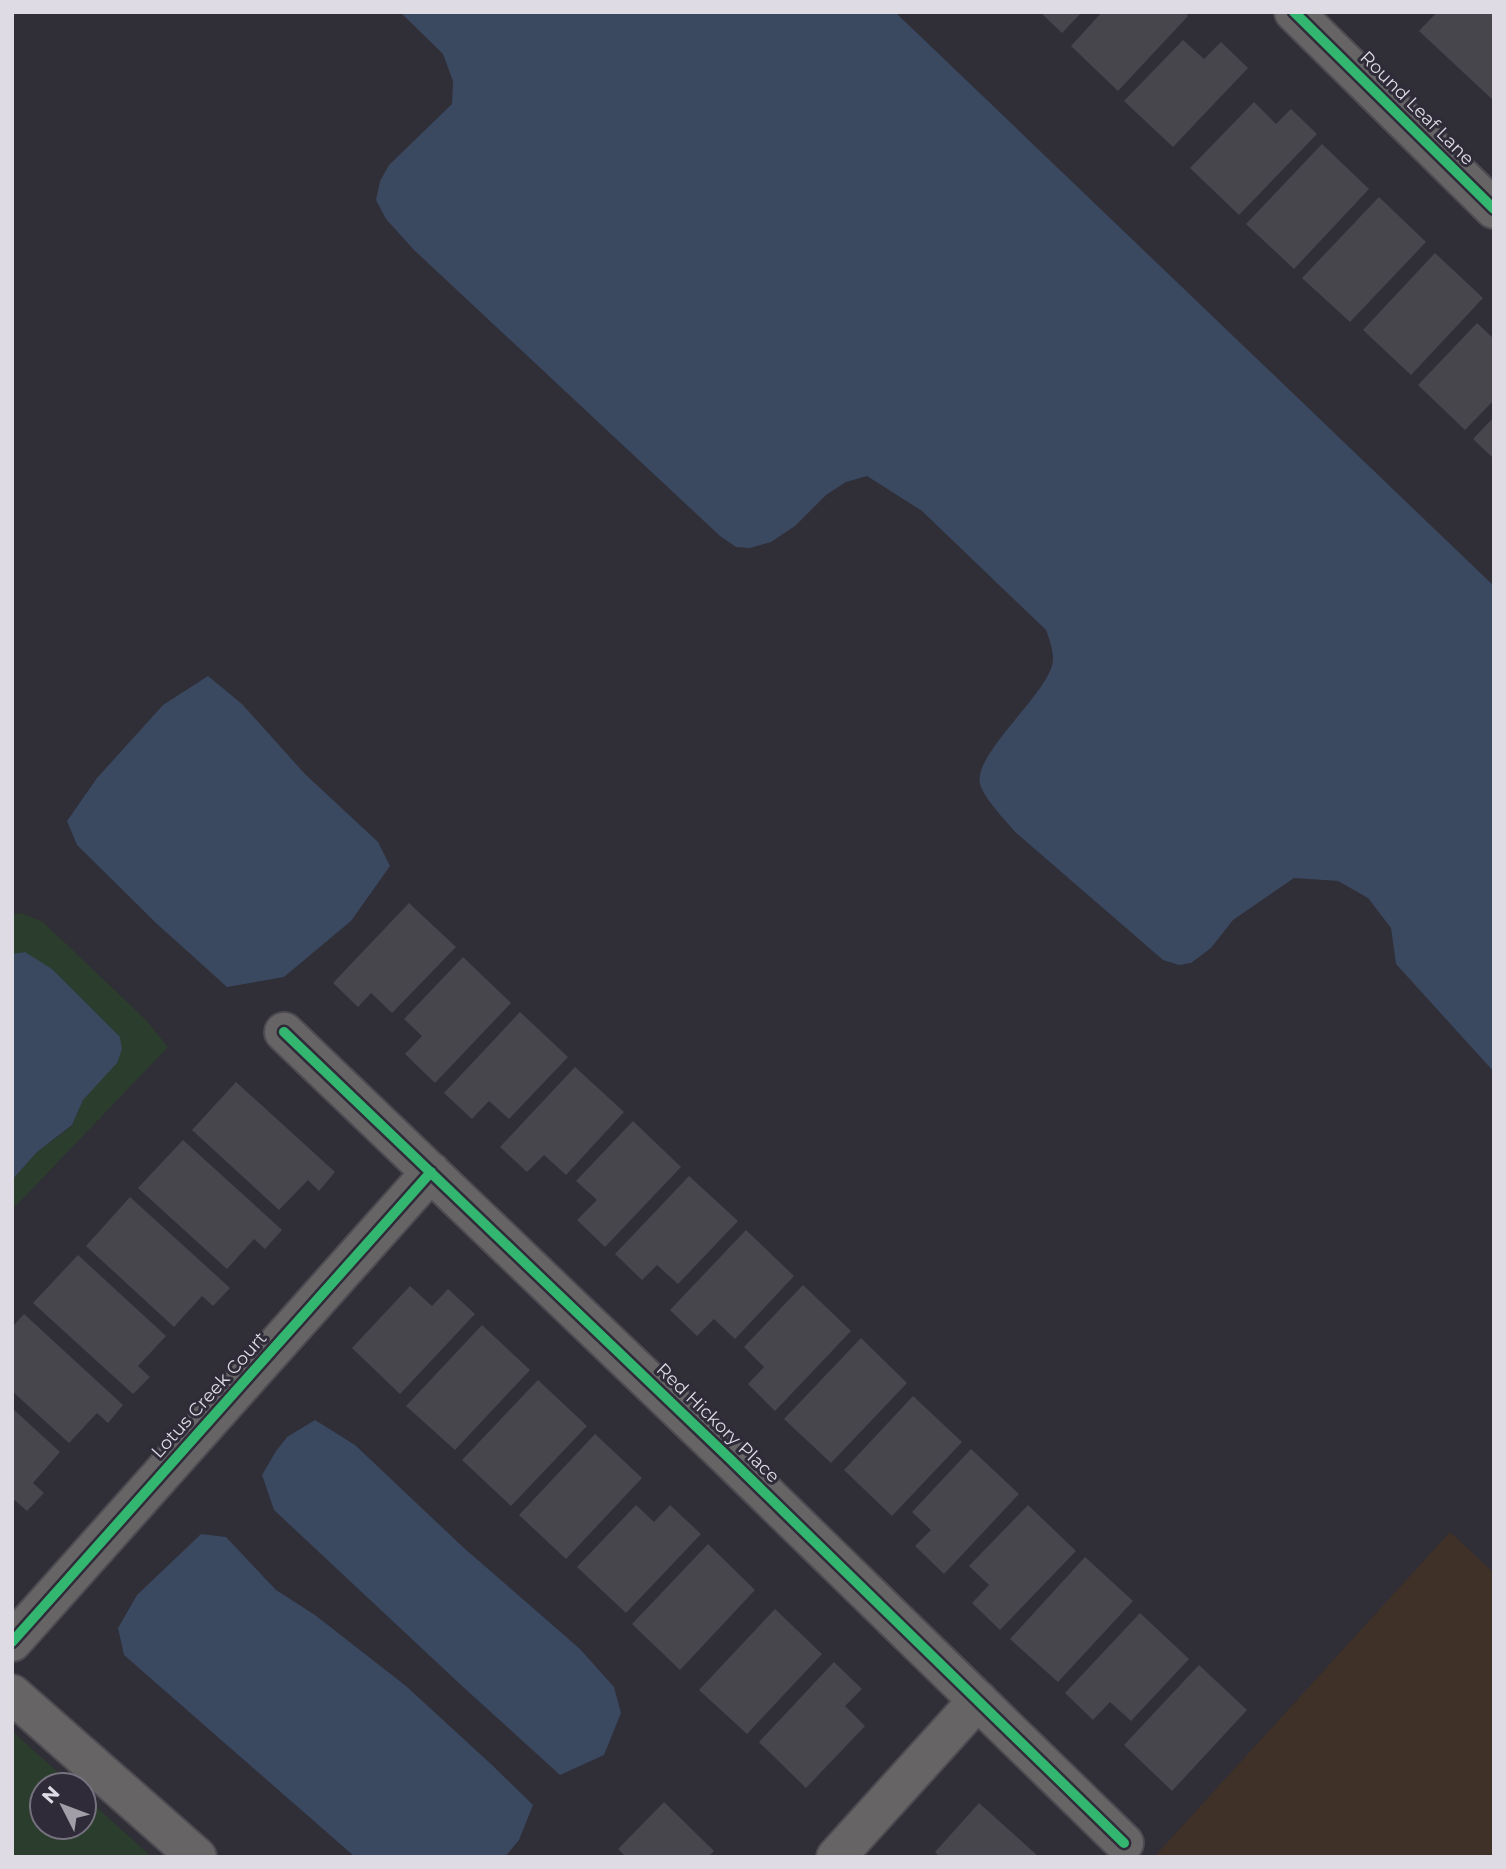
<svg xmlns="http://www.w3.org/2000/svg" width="1506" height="1869" font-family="Montserrat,sans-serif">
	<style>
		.industrial { fill: #3f3128 }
		.green { fill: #2b3d2d }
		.water { fill: #3a4860 }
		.building { fill: #48464d }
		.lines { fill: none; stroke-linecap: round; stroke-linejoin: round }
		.minor-casing { stroke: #4d4b51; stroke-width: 42 }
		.tertiary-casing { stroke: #4d4b51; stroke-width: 42 }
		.minor { stroke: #676466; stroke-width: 38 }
		.tertiary { stroke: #676466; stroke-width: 38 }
		.cycleway-casing { stroke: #2f2b39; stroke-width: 15 }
		.cycleway { stroke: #33b770; stroke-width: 10 }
		.labels { text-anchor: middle; stroke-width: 6; stroke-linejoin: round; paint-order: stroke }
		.street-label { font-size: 18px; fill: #dedbe5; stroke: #2f2b39 }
	</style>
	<rect width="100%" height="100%" fill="#302e36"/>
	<path class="industrial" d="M1450,1532L1494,1573V1857H1154Z"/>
	<path class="green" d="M21,913L43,922L146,1020L168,1047L12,1210V1180L37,1152L72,1126L83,1100L116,1063L25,952L12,954V914Z
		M12,1731L72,1785H42V1827H84V1796L152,1857H12Z"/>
	<path class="water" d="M400,12H895L1494,586V1072L1396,964L1391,928L1368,898L1338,881L1294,878L1233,920L1211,948L1191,963L1179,965L1163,960L1015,832C1006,821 983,797 980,784C973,755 1041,700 1052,666C1055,654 1050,641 1046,630L922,511L867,476L846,482L826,495L795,526L771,542L750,548L736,547L720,536L414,250L386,219L376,200L380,181L389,165L452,104L453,81L443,54Z
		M208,676L242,704L305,774L378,842L390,866L351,921L284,977L227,987L156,923L77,845L67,821L97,778L163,705Z
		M25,952L52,969L120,1037L122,1049L117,1063L83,1100L72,1125L37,1152L12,1180V954Z
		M315,1420L355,1445L464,1548L580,1649L614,1687L621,1713L604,1755L560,1775L462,1686L274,1510L262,1475L276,1451L287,1437Z
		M201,1534L226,1537L276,1590L315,1615L406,1686L492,1765L533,1805L519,1840L505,1857H355L124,1655L118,1628L137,1595Z"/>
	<path class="building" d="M1040,12H1082L1062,33Z
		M1102,12H1185L1188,16L1118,91L1071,46Z
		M1437,12H1494V101L1419,31Z
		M1183,40L1204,59L1221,42L1248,68L1173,147L1124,101Z
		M1254,102L1276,124L1291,109L1317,134L1239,215L1190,168Z
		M1322,144L1369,189L1294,269L1246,224Z
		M1379,197L1426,242L1350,322L1302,278Z
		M1435,253L1483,298L1411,375L1363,330Z
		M1477,323L1494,339V400L1465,430L1418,385Z
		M1494,417V459L1473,439Z
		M409,903L456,947L392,1013L371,993L358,1007L333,983Z
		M463,957L511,1003L435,1083L405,1054L422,1036L404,1019Z
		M520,1012L568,1057L509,1119L489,1101L472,1119L444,1093Z
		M575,1067L624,1112L566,1175L544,1155L527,1172L500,1147Z
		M236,1082L335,1172L319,1191L308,1180L279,1210L192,1130Z
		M633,1121L681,1167L605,1247L577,1220L597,1200L576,1181Z
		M183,1140L282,1230L265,1249L254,1239L227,1269L138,1188Z
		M689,1176L738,1221L678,1284L657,1265L642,1280L615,1254Z
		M130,1197L230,1288L213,1306L202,1296L174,1327L86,1246Z
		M746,1230L794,1276L735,1339L714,1319L697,1336L670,1310Z
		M78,1255L166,1336L138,1366L150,1377L133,1394L33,1303Z
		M803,1285L851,1331L775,1411L748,1384L764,1367L744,1347Z
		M410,1286L432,1306L448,1289L475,1314L400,1394L352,1348Z
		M24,1314L123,1405L108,1423L97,1413L69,1443L12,1391V1327Z
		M482,1325L530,1370L455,1450L406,1406Z
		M861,1338L907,1383L831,1463L784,1419Z
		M538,1380L587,1426L511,1506L462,1460Z
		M913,1396L962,1442L892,1516L844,1470Z
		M12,1408L60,1452L33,1483L44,1493L27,1511L12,1498Z
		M595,1434L642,1478L566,1559L519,1515Z
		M971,1449L1019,1494L944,1574L915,1546L931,1530L912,1512Z
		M636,1505L654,1522L670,1505L701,1534L626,1613L577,1567Z
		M1028,1505L1076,1551L1000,1630L972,1603L989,1585L969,1566Z
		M708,1544L755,1590L680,1670L632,1624Z
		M1085,1557L1133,1601L1058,1682L1010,1639Z
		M775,1609L822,1654L747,1734L699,1690Z
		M1140,1613L1189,1659L1131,1721L1110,1702L1093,1720L1065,1693Z
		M834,1662L862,1689L845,1706L865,1726L806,1788L759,1742Z
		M1199,1665L1247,1710L1172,1791L1124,1745Z
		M664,1802L714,1851L708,1857H626L618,1849Z
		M979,1803L1039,1857H940L935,1852Z"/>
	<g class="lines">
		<g class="minor-casing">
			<path id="minor" d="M1294,12L1494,209
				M284,1032L728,1457L1124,1843
				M12,1642L431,1172
				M836,1857L978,1700"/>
		</g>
		<g class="tertiary-casing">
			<path id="tertiary" d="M12,1694L197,1857"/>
		</g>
		<use href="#minor" class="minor"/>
		<use href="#tertiary" class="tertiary"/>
		<g class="cycleway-casing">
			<path id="cycleway" d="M1294,12L1494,209
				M284,1032L728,1457L1124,1843
				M12,1642L431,1172"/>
		</g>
		<use href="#cycleway" class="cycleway"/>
	</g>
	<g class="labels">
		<g class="street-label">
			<text transform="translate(1417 108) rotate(45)" y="6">Round Leaf Lane</text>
			<text transform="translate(209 1395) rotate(-48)" y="6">Lotus Creek Court</text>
			<text transform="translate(718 1423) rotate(44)" y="6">Red Hickory Place</text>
		</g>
	</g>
	<rect width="1506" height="1869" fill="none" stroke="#dedbe5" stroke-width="28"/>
	<g transform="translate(63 1806) rotate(312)"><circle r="33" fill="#2f2b39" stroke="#75717e" stroke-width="2"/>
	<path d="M0-5L12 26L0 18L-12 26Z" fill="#a19ea8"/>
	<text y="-10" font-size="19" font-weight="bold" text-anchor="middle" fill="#dedbe5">N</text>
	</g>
</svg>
